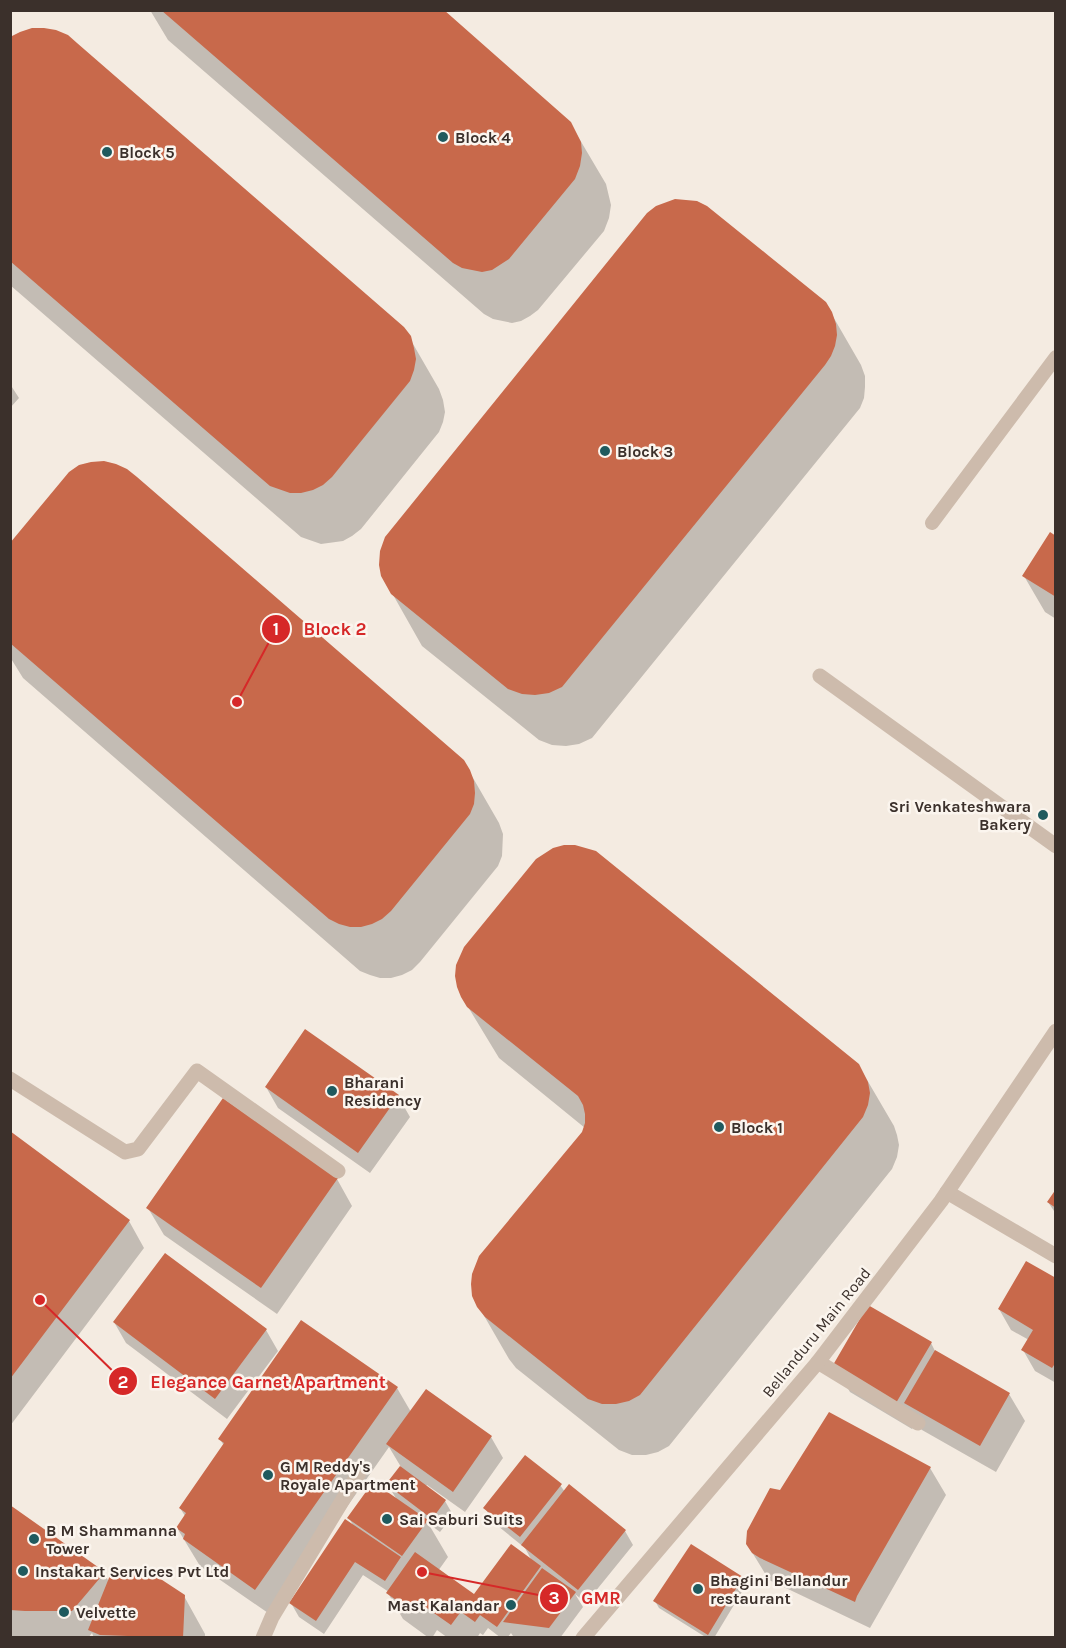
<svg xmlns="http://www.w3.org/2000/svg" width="1066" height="1648" font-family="Karla,sans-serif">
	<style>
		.shadow { fill: #0003 }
		.building { fill: #c8694b }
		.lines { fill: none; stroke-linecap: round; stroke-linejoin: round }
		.service { stroke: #cdbbac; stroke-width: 14 }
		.minor { stroke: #cdbbac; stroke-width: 15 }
		.tertiary { stroke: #cdbbac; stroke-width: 15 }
		.poi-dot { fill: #1f5a5e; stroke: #fbf5ee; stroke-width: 2 }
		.labels { text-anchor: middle; stroke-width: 5; stroke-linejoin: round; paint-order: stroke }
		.poi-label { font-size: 16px; font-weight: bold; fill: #3b302b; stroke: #fbf5ee; text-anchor: start }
		.street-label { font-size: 16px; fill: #3b302b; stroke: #fbf5ee }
		.leader { fill: none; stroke: #d62828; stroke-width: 2 }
		.callout-dot { fill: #d62828; stroke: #fbf5ee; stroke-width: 2 }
		.mark-label { font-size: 18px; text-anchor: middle; font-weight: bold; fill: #fff }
		.callout-label { font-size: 18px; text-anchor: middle; font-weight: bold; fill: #d62828; stroke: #fbf5ee; stroke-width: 5; stroke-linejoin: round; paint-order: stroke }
	</style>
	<rect width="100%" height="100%" fill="#f4ebe1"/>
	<path class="shadow" d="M150,10H441L570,123L606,184L611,205L609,218L604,231L538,310L530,316L521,321L512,323L493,319L484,314L168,40Z
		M10,39L409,337L439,389L443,400L445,412L443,422L439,432L361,529L352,536L343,541L321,544L301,537L10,285Z
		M831,313L861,365L865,376V387L864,398L860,408L592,738L579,744L566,746L552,745L539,740L422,646L392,593Z
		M10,384L19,398L10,408Z
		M1056,537V619L1045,612L1024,576Z
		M10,545L469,771L499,823L503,834L502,856L498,866L420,962L412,970L402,975L391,978H380L370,975L360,971L23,678L10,657Z
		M462,997L863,1073L894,1126L897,1135L899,1145L897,1157L892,1169L669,1446L658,1452L646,1455H632L619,1450L516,1368L509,1359L479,1307L585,1128L499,1058Z
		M266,1087L398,1096L410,1117L370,1173L278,1108Z
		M10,1133L129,1221L144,1248L10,1426Z
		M337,1179L352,1206L277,1314L164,1235L148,1208Z
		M1056,1192V1214L1048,1202Z
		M1056,1280V1383L1035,1371L1023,1350L1029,1340L1011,1330L999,1309Z
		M114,1322L266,1330L278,1351L227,1419L126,1343Z
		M931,1343L936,1353L1009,1394L1025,1421L996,1472L922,1430L916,1421L912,1429L850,1392L834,1365Z
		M397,1388L411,1412L491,1437L503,1458L465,1512L427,1485L425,1487L445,1501L453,1515L440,1532L428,1523L448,1557L438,1571L473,1595L532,1561L525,1548L493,1522L485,1508L560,1485L565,1492L625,1531L633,1545L586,1603L575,1594L583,1607L560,1638H527L513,1636L511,1633L507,1638H501L488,1628L483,1635L480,1633L477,1638H448L437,1630L432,1638H429L403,1619L388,1593L389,1592L363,1575L324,1634L299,1617L291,1603L354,1527L349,1518L397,1500L388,1485L401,1467L389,1447L271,1615L200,1566L177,1528L185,1516L180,1508L224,1446L220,1439Z
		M930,1468L946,1495L870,1628L769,1580L747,1544L781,1492Z
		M10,1507L104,1573L109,1582L184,1596L205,1634V1638H94L92,1633L88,1638L10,1636Z
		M742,1578L746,1585L714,1638H707L659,1608L655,1601Z"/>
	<path class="building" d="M161,10H444L571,122L581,142L582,153L580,166L575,179L509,259L492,270L482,272L462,268L453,263Z
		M32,28H44L56,30L68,35L77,43L404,327L411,336L414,348L416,359L414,370L410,381L332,477L323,485L313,490L301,493H290L270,486L10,261V37L20,32Z
		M675,199L697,201L707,206L826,302L832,312L836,324L837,335L835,346L831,356L825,365L562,687L549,693L535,695L522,694L508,689L391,594L381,576L379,565L380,551L385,537L647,213L656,206Z
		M104,461L116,464L127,469L137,477L464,760L470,770L474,781L475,793L474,804L470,814L391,911L382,919L372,924L361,927H350L339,924L329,919L10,643V543L69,472L79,465L91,462Z
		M1050,532L1056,536V597L1022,576Z
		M564,845H575L596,851L859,1064L868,1082L870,1093L868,1105L863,1117L640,1395L629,1401L616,1404H602L588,1399L485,1317L477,1307L472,1296L471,1284L472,1274L479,1256L582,1132L585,1123V1114L583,1105L578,1096L467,1007L461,997L457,987L455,976L456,965L464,947L536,859L553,848Z
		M305,1029L399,1095L358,1153L265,1087Z
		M223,1098L338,1178L261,1288L146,1208Z
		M10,1131L130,1220L10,1379Z
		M1056,1189V1208L1047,1202Z
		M165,1253L267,1329L215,1399L113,1322Z
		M1026,1261L1056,1278V1362L1052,1368L1021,1350L1033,1330L998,1309Z
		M868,1305L932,1342L896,1403L833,1365Z
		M301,1320L398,1387L255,1590L183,1539L185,1534L176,1528L186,1513L179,1508L224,1443L218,1439Z
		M935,1350L1010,1393L980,1446L904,1403Z
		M426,1389L492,1436L453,1492L386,1444Z
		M829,1412L931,1467L857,1596L855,1602L760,1558L752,1553L746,1544L747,1531L770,1488L780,1490Z
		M525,1455L562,1484L520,1537L483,1508Z
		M400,1466L446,1500L432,1519L386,1484Z
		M373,1482L428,1520L402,1556L347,1518Z
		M569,1484L626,1530L578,1590L521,1545Z
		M10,1505L105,1572L72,1611H25L10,1610Z
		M345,1519L401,1557L385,1581L355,1562L316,1621L289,1603Z
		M511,1544L541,1566L497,1627L480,1615L475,1622L461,1612L471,1598L451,1625L421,1604L415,1613L386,1593L415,1552L474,1594Z
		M691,1544L743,1577L708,1635L653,1601Z
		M113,1568L124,1572H150L185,1595L183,1638L100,1635L88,1630Z
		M542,1568L576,1592L549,1628L503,1622Z"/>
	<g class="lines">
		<path class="service" d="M932,523L1056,357"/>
		<path class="minor" d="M820,676L1056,846
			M10,1079L125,1152L138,1149L197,1071L338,1171
			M947,1192L1056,1256
			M818,1362L918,1423
			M263,1638L272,1617L359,1473"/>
		<path class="tertiary" d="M583,1638L818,1362L941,1201L1056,1031"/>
	</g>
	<g class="poi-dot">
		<circle cx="443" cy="137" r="6"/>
		<circle cx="107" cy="152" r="6"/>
		<circle cx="605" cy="451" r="6"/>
		<circle cx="1043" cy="815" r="6"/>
		<circle cx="332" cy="1091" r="6"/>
		<circle cx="719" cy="1127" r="6"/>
		<circle cx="268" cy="1475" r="6"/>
		<circle cx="387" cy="1519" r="6"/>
		<circle cx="34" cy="1539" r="6"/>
		<circle cx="23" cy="1571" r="6"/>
		<circle cx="698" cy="1589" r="6"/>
		<circle cx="511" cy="1605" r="6"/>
		<circle cx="64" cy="1612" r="6"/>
	</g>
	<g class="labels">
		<g class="poi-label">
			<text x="455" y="143">Block 4</text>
			<text x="119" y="158">Block 5</text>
			<text x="617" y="457">Block 3</text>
			<text x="1031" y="812" text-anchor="end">Sri Venkateshwara<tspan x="1031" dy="18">Bakery</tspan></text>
			<text x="344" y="1088">Bharani<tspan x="344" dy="18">Residency</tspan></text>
			<text x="731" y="1133">Block 1</text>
			<text x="280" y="1472">G M Reddy's<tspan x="280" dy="18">Royale Apartment</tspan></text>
			<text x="399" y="1525">Sai Saburi Suits</text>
			<text x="46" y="1536">B M Shammanna<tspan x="46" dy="18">Tower</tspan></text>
			<text x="35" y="1577">Instakart Services Pvt Ltd</text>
			<text x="710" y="1586">Bhagini Bellandur<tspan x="710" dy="18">restaurant</tspan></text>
			<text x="499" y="1611" text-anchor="end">Mast Kalandar</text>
			<text x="76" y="1618">Velvette</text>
		</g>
		<g class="street-label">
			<text transform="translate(816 1332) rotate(-51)" y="6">Bellanduru Main Road</text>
		</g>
	</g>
	<path class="leader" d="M237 702L276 629M40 1300L123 1381M422 1572L554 1598"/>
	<g class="callout-dot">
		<circle cx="237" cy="702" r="6"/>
		<circle cx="40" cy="1300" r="6"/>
		<circle cx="422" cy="1572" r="6"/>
		<circle cx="276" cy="629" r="15"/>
		<circle cx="123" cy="1381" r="15"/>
		<circle cx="554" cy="1598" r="15"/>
	</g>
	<g class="mark-label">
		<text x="276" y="635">1</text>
		<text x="123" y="1388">2</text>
		<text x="554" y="1604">3</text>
	</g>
	<g class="callout-label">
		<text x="335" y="635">Block 2</text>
		<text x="268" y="1388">Elegance Garnet Apartment</text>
		<text x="601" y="1604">GMR</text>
	</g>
	<rect width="1066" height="1648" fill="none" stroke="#3b302b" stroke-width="24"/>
</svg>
